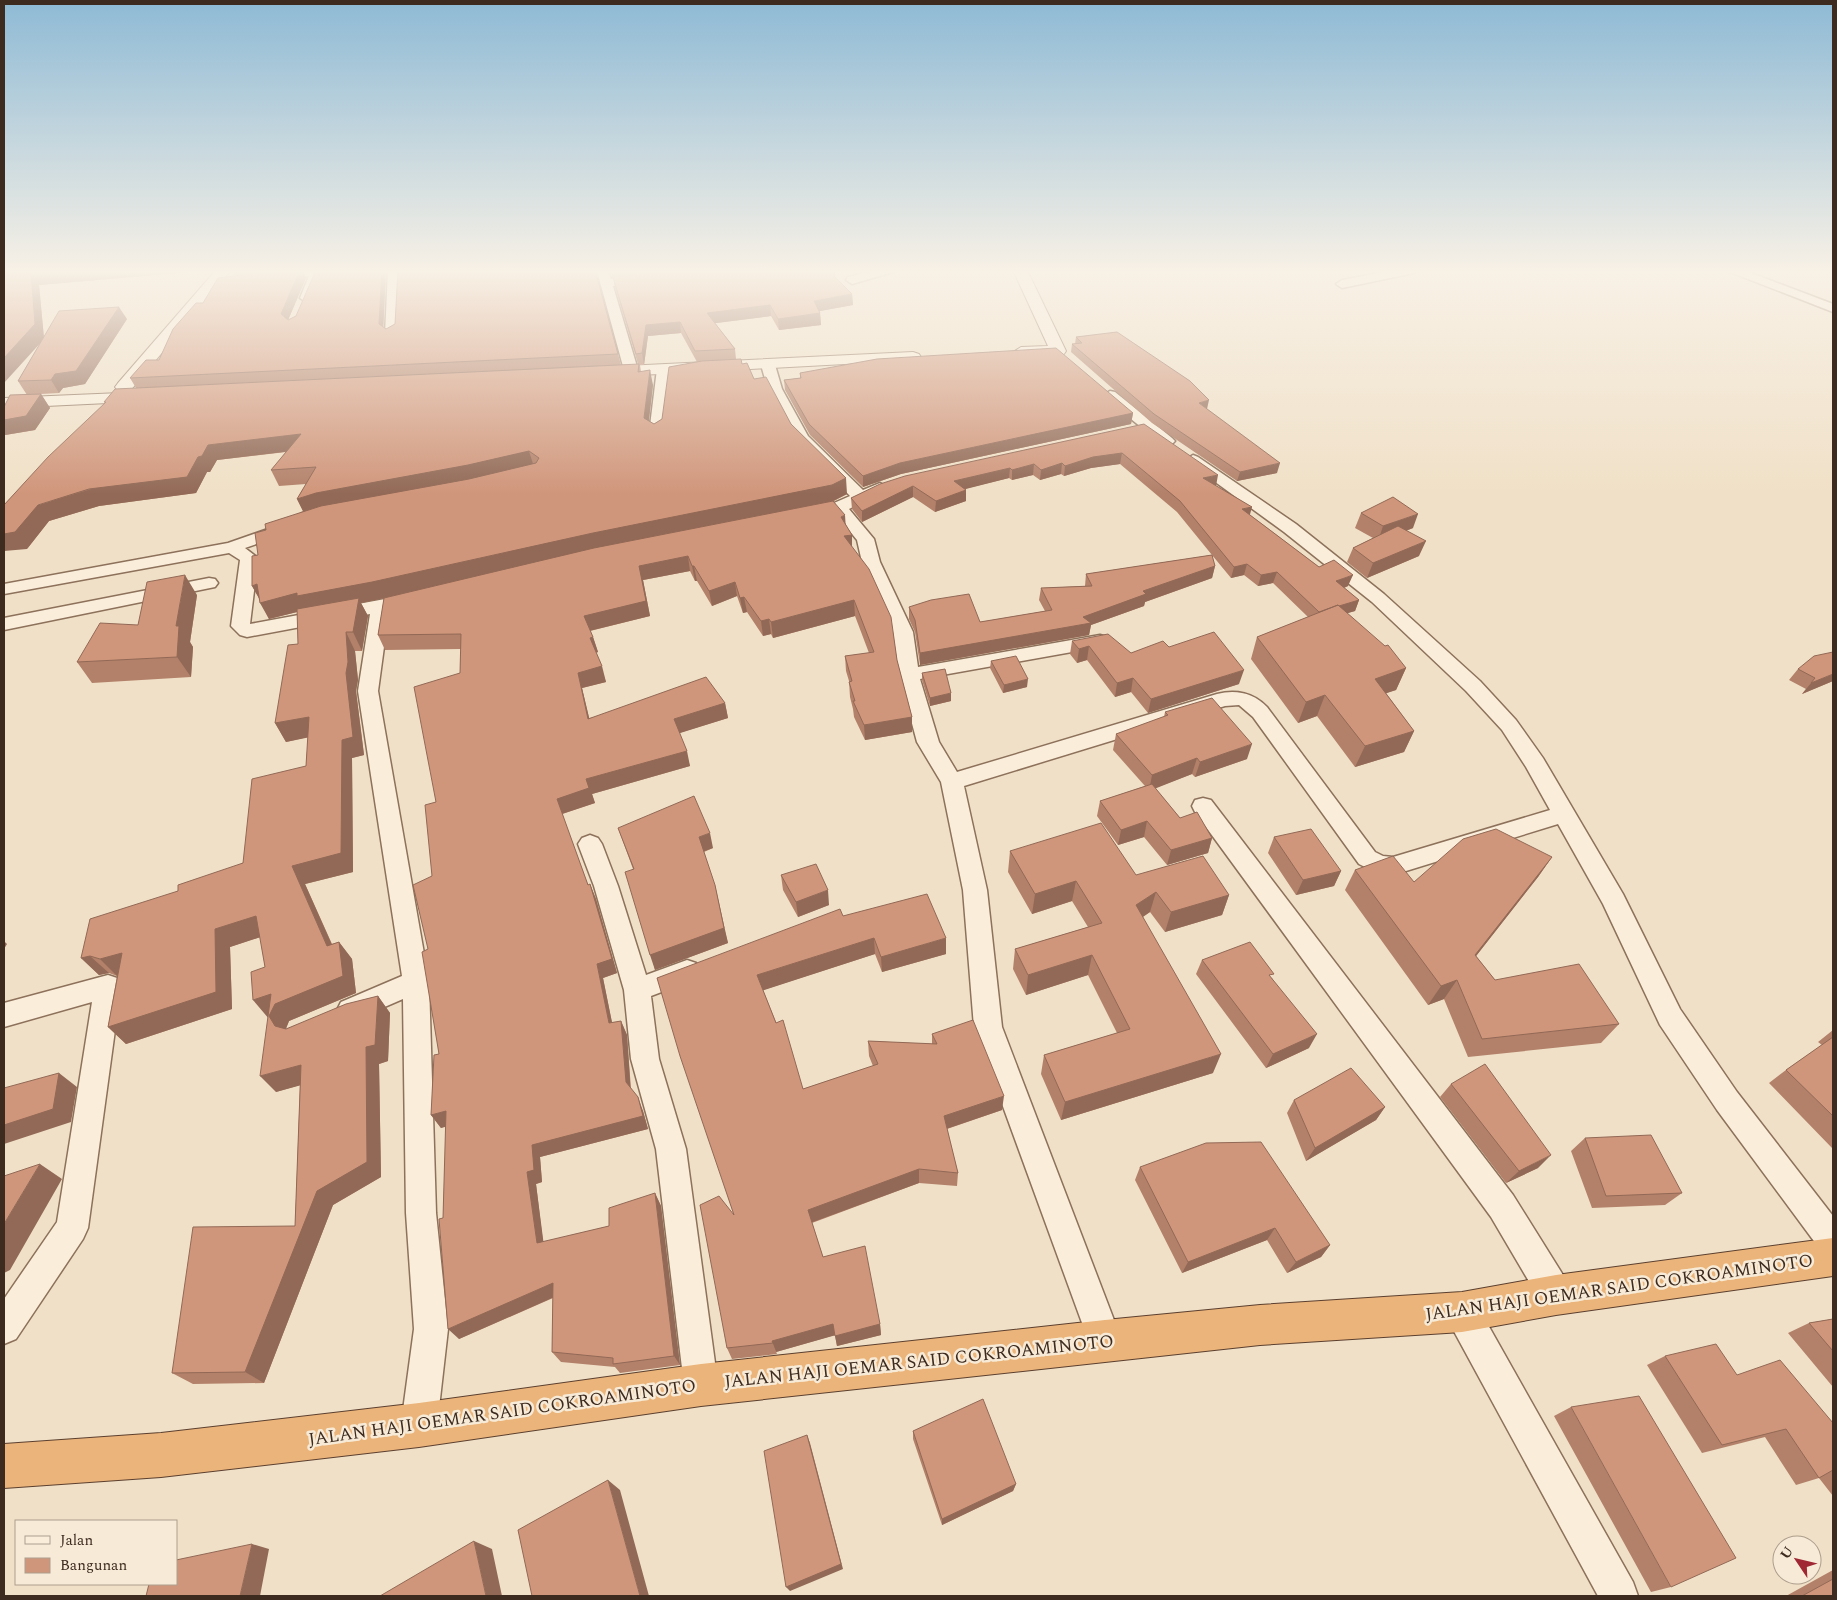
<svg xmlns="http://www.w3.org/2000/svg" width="1837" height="1600" font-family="Spectral,serif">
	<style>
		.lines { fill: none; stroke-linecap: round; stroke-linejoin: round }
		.minor-casing { stroke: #8d715b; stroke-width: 3 }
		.tertiary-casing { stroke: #8d715b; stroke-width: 2 }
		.trunk-casing { stroke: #5b3f2f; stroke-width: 2 }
		.minor { fill: #faeedb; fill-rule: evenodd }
		.tertiary { fill: #faeedb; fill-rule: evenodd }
		.trunk { fill: #ebb47a; fill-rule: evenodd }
		.wall { fill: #b3816a; fill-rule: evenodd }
		.shaded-wall { fill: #926956 }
		.building { fill: #d0967b; stroke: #926956 }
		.labels { text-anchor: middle; stroke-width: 5; stroke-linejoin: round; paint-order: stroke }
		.near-street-label { font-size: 18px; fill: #3d2b1f; stroke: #f7ebd7 }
	</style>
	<rect width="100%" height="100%" fill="#f0e0c7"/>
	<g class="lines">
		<g class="minor-casing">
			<path id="minor" d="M301,270L323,272L312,298L306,302L300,298L309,276L275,281L269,277L275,273Z
				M388,270H400L397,335L391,339L385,335Z
				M608,270L611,279L644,275L650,279L644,283L613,286L638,370L631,374L624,370L597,271Z
				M878,270H900L852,284L846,280L848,277Z
				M1394,270H1420L1414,273L1342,288L1336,284L1342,280Z
				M1725,270H1743L1833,304V312Z
				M768,361L775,365L782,389L808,436L863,490L880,483L888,488L886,491L849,509L874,539L880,562L913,632L918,667L1100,635L1107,637L1110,641L1107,645L1100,647L920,679L939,742L957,772L1217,694C1236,689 1254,693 1267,707L1375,852L1383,856L1393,857L1550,810L1526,767L1502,730L1466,691L1372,602L1284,532L1185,460L1193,455L1198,457L1296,524L1384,594L1480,681L1516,720L1543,758L1623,894L1680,1009L1737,1092L1833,1216V1257L1822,1252L1717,1110L1660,1025L1603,904L1558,824L1393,875L1379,874L1359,864L1253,717L1239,705L1225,706L964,786L987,890L1002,1027L1122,1341L1117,1353L1105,1358L1093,1353L974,1027L963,890L941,782L917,742L899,675L893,632L862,562L857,540L835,513L809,518L803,517L801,513L803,509L834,503L850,496L794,438L768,389L761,365Z
				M664,365L671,369L663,434L656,438L649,434L657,369Z
				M1110,391L1115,392L1172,438L1175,441L1172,444H1162L1105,398L1103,395Z
				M285,523L291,524L293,528L291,532L245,548L258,558L250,624L412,594L419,596L421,600L419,604L389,610L378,691L429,982L436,1213L448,1329L437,1425L431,1437L419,1443L407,1437L401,1425L414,1329L406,1213L403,999L350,1022L341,1018L337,1010L341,1002L402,976L358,691L370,614L247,637L240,635L231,626L240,560L229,553L4,594V584L228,543Z
				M209,578L215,579L218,583L215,587L4,630V618Z
				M1203,798L1211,800L1513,1195L1568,1283L1572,1295L1568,1307L1556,1311L1544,1307L1491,1217L1195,812L1192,806L1195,800Z
				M590,835L598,838L602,844L618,886L646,975L687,960L696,963L700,971L696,979L651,996L659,1059L686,1149L718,1385L713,1397L701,1402L689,1397L684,1385L656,1149L631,1059L624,990L594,886L578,844L582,838Z
				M108,975L117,978L121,986L88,1228L83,1239L16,1339L4,1344V1299L57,1222L92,1002L4,1027V1003Z
				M1462,1295L1474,1300L1633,1582L1638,1596H1598L1450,1324L1445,1312L1450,1300Z"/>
		</g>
		<g class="tertiary-casing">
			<path id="tertiary" d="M216,270H231L130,391H118L115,387L118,383Z
				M1013,270H1027L1066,351L1064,354L1021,357L1013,352L1021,347L1048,346Z
				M913,352L919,354L921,357L919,360L604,377L598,376L596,372L598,368L604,367Z
				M144,392L150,393L153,397L150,401L4,408V398Z"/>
		</g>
		<g class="trunk-casing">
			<path id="trunk" d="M1833,1238V1276L1556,1315L1462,1332L1260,1345L1105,1362L701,1406L419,1447L161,1477L4,1488V1444L161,1433L419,1403L701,1364L1105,1320L1260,1305L1462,1292L1556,1275Z"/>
		</g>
		<use href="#minor" class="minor"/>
		<use href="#tertiary" class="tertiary"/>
		<use href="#trunk" class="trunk"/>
	</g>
	<path class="wall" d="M4,270L190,272L39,285L44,338L127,319L85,384L63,388L59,393L41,394L50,408L35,430L5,435L27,395L18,381L42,340Z
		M232,270H303L306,278L288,320L386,270L383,327L386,329L395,324L398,270H596L621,365L638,364L615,288L613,277L666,270H835V277H834L852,294L853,305L819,311L820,313L821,325L779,330L771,316L715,323L735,349L736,359L742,364L791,424L847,494L834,501L846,525L852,535V547L897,660L912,717V732L865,740L854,717L853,709L850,697L849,681L846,671L845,656L869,653L855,616L773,638L771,634L763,636L747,612L743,613L737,596L712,606L697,581H695L690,571L643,580L650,616L590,631L593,637L598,652L596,653L606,682L582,688L589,718L725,703L728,718L679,733L690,766L592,794L595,803L562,814L588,885L590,884L596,899L617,973L603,978L612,1023L621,1021L627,1035L631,1089L643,1111L648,1129L540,1157L542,1182L536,1184L543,1242L609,1226L655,1193L661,1206L680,1365L620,1373L615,1367L561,1362L552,1352L553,1298L459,1339L443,1218L446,1126L441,1128L431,1115L439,1054L428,949L436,802L460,673L461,649L385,650L378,635L384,598L361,603L368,616L362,651H355L358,680L356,691L364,755L352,758L353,872L305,884L332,944L339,942L352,959L356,993L289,1021L286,1029L378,996L390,1013L388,1061L379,1064L381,1177L333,1205L264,1383L193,1384L172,1373L295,1226L300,1085L276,1092L268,1017L265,967L260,937L230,947L232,1009L126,1044L108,1027L117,976L109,973L99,975L81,958L178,891L243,863L306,766L308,737L286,742L275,723L298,644L297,612L269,619L259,598L252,586L258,555L266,530L303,511L297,499L306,484L279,486L271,470L286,452L217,460L210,472H207L196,493L99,506L49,521L27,549L105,403L104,402L136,388L130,378L159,360L203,303L234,276ZM681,333L697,362L662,419L654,424L649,421L653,385L641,372L640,365H644L648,336Z
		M1076,337L1207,409L1277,473L1237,481L1152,423L1071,352L1072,344H1075Z
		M800,373L1133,413L1131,424L901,474L863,487L810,435L785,390L784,380L800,378Z
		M1144,424L1250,515L1319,567L1348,586L1344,588L1359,600L1355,611L1347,613L1406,668L1396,690L1386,693L1414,731L1404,752L1355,767L1317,716L1298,723L1251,659L1257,637L1308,617L1273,583L1258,586L1244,575L1231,578L1212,555L1215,566L1212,578L1145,602L1144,606L1091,625L1089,635L920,665L915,632L909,619V607L980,622L1045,611L1039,600L1041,588L1085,586L1086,574L1212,555L1177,512L1120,464L1091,468L1064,476L1061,474L1040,480L1033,475L1012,480L1009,478L964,489L966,490V501L935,512L913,497L862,522L852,509L851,498Z
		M1361,513L1413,528L1406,531L1419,556L1367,578L1347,562L1353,548L1373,538L1355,528Z
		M197,595L190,642L193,647L191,677L92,683L77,662L138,625Z
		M1072,641L1131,653L1169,647L1239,684L1148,713L1131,692L1115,697L1087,660L1077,663L1070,654Z
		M991,661L1027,687L1003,693L990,668Z
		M1798,669L1833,681L1802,694L1806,689L1789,680Z
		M922,673L951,701L930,706L922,680Z
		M1165,712L1247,759L1195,777L1192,774L1155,788L1180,818L1212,838L1208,853L1167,865L1144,837L1118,845L1097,816L1100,801L1145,786L1113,750L1116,734L1164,717Z
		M618,828L713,848L704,852L728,943L655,970L633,869Z
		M1274,837L1341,871L1334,886L1296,895L1268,853Z
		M1010,851L1136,875L1229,895L1222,915L1165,932L1150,912L1143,917L1213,1073L1061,1120L1041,1074L1044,1055L1117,1033L1088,975L1026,995L1013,969L1015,949L1088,927L1072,901L1032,914L1008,872Z
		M1552,857L1538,877L1476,956L1495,980L1619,1024L1601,1043L1468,1057L1444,999L1428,1005L1345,890L1355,870L1414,882Z
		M781,875L829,905L798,917L783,890Z
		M843,916L946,954L882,972L875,954L763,990L803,1089L873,1066L869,1056L868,1041L932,1044V1034L1002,1110L947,1129L958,1173L957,1186L919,1183L812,1223L823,1257L880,1324L881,1335L837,1346L835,1335L776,1352L777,1354L732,1359L727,1348L734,1215L657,978Z
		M1202,960L1272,978L1309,1048L1266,1068L1196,974Z
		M1833,1030V1149L1769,1083L1786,1070L1822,1045L1818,1042Z
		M1451,1084L1538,1168L1506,1183L1440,1097Z
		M1294,1100L1385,1107L1376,1120L1306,1161L1287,1113Z
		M1585,1138L1682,1193L1665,1205L1592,1208L1571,1151Z
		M1140,1167L1330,1245L1321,1257L1287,1273L1267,1240L1182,1273L1135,1180Z
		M1833,1319V1387L1788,1333L1809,1323Z
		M1665,1356L1737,1375L1833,1423V1496L1819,1478L1796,1485L1765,1437L1702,1453L1647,1365Z
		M1571,1407L1671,1587L1651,1592L1554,1416Z
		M913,1431L1016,1484L1013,1491L942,1525L913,1439Z
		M1833,1570V1596H1786Z"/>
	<path class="shaded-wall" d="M51,270H192L190,272L39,285L44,339L4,383V358L31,272Z
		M232,270H280L234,276Z
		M300,270H303L306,278L286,325L281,314Z
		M382,270H386L383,335L379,324Z
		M611,270H666L612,277Z
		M852,294L853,305L815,312L814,301Z
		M770,305L771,316L709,324L707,313Z
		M119,307L127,319L85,384L63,388L59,393L51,380L55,374Z
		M820,313L821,325L779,330L778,319Z
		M680,322L681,333L648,336L644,365L642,353L646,325Z
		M650,370L653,385L647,434L644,418Z
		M41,394L50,408L35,430L5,435L4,434V420Z
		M1209,400L1207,409L1199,403Z
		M1133,413L1131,424L901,474L863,487V476L900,463Z
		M301,434L309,449L217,460L210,472H207L196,493L99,506L49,521L27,549L4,551V534L38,505L198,457L208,445Z
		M529,451L534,467L305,515L297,499L316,493Z
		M1122,453L1120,464L1091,468L1064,476L1065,466L1093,457Z
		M1062,463L1061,474L1040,480L1041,470Z
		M1280,463L1277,473L1237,481L1240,472Z
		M1034,464L1033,475L1012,480V470Z
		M1010,468L1009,478L954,492V481Z
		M1218,475L1216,486L1203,478Z
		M846,478L847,494L833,501L598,549L380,599L361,603L368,616L362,651L353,632L305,610L269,619L260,603L261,602L252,586L257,584L297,593L593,533Z
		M913,486V497L862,522V511Z
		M966,490V501L935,512L936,501Z
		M1252,507L1249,518L1242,509Z
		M1418,514L1413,528L1378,541L1383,526Z
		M845,515L846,530L841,517Z
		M852,535V549L844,536Z
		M1426,541L1419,556L1367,578L1373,563Z
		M688,556L690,571L643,580L650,616L589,631L584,616L639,566Z
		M1247,564L1244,575L1231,578L1234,567Z
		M692,566H694L697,581H695Z
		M1215,566L1212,578L1145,602L1144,606L1091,625L1089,635L920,665V653L1083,617L1143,591Z
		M1277,572L1273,583L1258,586L1261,575Z
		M185,575L197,595L190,642L193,647L191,677L177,657L176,626Z
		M1353,575L1348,586L1332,593L1336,581Z
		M735,582L737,596L712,606L709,591Z
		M744,597L747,612L743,613L740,598Z
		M854,600L855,616L773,638L771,622Z
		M1359,600L1355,611L1315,623L1319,612Z
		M769,619L771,634L763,636L761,621Z
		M346,632L355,651L358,680L356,691L364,755L352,758L353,872L305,884L340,963L327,946L292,866L346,673Z
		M593,637L598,652L594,653L590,638Z
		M1089,646L1087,660L1077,663L1079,649Z
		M602,666L606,682L582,688L593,734L588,719L578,673Z
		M1406,668L1396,690L1366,700L1375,679Z
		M1244,670L1239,684L1148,713L1151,699Z
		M1833,674V681L1802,694L1811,683Z
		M1133,678L1131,692L1115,697L1117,683Z
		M1028,679L1027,687L1003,693L1004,685Z
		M951,693V701L930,706V698Z
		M1325,695L1317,716L1298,723L1306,702Z
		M725,703L728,718L677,734L674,719Z
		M309,717L320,735L286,742L275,723Z
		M912,717V732L865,740L864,725Z
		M1414,731L1404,752L1355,767L1365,746Z
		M1252,744L1247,759L1195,777L1200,762Z
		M687,751L690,766L592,794L595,803L562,814L557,799L586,779Z
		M1197,758L1192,774L1149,791L1152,775Z
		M1147,821L1144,837L1118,845L1121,830Z
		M710,833L713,848L702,852L699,837Z
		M1212,838L1208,853L1167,865L1171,850Z
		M1552,857L1538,877L1462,974L1475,955Z
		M1341,871L1334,886L1296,895L1303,880Z
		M1076,881L1072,901L1032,914L1035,894Z
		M590,884L596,899L617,973L603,978L615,1037L609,1023L597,964Z
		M715,885L728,943L655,970L650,955Z
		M828,890L829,905L798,917L796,902Z
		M1156,892L1150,912L1130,925L1136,905Z
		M1229,895L1222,915L1165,932L1171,912Z
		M256,916L270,934L230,947L232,1009L126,1044L108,1027L215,929Z
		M874,938L875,954L761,991L757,975Z
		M946,938V954L882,972L881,957Z
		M4,941L7,944L4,949Z
		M339,942L352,959L356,993L289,1021L284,1033L275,1026L253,1000Z
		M122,953L118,977L100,959Z
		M1092,955L1088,975L1026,995L1028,975Z
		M90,956L109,973L99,975L81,958Z
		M1457,980L1444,999L1428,1005L1441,986Z
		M378,996L390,1013L388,1061L379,1064L381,1177L333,1205L264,1383L245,1372L366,1047Z
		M621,1021L627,1035L631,1096L626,1082Z
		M1317,1034L1309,1048L1266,1068L1273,1054Z
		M1221,1054L1213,1073L1061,1120L1065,1102Z
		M301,1065L316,1081L276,1092L260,1076Z
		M59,1073L77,1087L71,1122L4,1144V1125Z
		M1004,1096L1002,1110L943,1130L944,1116Z
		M638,1097L643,1111L648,1129L540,1157L542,1182L536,1184L545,1254L537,1243L527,1172L532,1145Z
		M1385,1107L1376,1120L1306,1161L1315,1148Z
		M446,1111L456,1124L441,1128L431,1115Z
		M1551,1155L1538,1168L1506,1183L1519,1171Z
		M40,1164L62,1179L10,1270L4,1273V1224Z
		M919,1169V1183L810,1223L808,1210Z
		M655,1193L661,1206L680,1365L674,1356Z
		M1275,1228L1267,1240L1182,1273L1188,1262Z
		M1330,1245L1321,1257L1287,1273L1296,1262Z
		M553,1283L561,1294L459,1339L448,1329Z
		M833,1324L836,1335L776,1352L777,1354L772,1341Z
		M880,1324L881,1335L837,1346L835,1336Z
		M807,1435L810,1443L843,1569L790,1591L786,1587Z
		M608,1480L620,1490L649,1596H640Z
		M1016,1484L1013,1491L942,1525V1519Z
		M474,1541L492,1549L502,1596H486Z
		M252,1544L269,1549L260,1596H240Z"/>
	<path class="building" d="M4,270H51L31,272L35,324L4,358Z
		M279,270H300L281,314L288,320L296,316L316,270H382L379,324L386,329L395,324L398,270H595L618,354L130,378L146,360H159L173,329L196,303H203L218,278Z
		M666,270H828L852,294L814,301L820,313L778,319L770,305L707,313L735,349L695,351L680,322L646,325L642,353L636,354L613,277Z
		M119,307L76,371L55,374L51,380L18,381L59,311Z
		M1117,332L1190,381L1209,400L1199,403L1280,463L1240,472L1154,414L1072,344L1082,343L1076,337Z
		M1056,348L1133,413L900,463L863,476L809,424L784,380L801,378L800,373L877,359Z
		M741,359L742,364L747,363L754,379L766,377L791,424L846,478L832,485L593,533L372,582L297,596V593L260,603L257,584L252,586V556L258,555L255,533L266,530L265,524L321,506L469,479L536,463L539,458L529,451L468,465L316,493L297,499L316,467L271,470L301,434L208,445L202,456L198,457L187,477L89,489L38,505L15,532L4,534V505L48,457L106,402H104L115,389L639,364L638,372L650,370L644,418L654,424L662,419L669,367L702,361Z
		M41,394L26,416L4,420V407L10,395Z
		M1144,424L1218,475L1203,478L1252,507L1242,509L1319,567L1334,560L1353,575L1336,581L1359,600L1339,606L1338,605L1319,612L1277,572L1261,575L1247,564L1234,567L1180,501L1122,453L1093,457L1065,466L1062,463L1041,470L1034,464L1012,470L1010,468L954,481L966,490L936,501L913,486L862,511L851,498L880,484L905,476Z
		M1393,497L1418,514L1383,526L1361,513Z
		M833,501L845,515L841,517L852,535L844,536L869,569L891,617L897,660L912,717L864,725L853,701H855L849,682L852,681L845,656L874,652L854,600L771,622L769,619L761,621L744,597L740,598L735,582L709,591L694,566H692L688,556L639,566L646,601L584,616L593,637L590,638L602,666L578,673L588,719L706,677L725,703L674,719L687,751L586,779L589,788L557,799L588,885L590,884L612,959L597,964L609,1023L621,1021L626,1082L638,1097L643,1116L532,1145L534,1170L527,1172L537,1243L609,1226V1208L655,1193L674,1356L613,1364V1358L552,1352L553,1283L448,1329L439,1219L443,1218L446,1111L431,1115L434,1055L439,1054L422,952L428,949L413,885L432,876L425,805L436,802L414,687L460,673L461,634L378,635L384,598L594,548Z
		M1398,526L1426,541L1373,563L1353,548Z
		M1212,555L1215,566L1143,591L1146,594L1083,617L1091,623L920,653L915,620L909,607L931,600L969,594L980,622L1052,610L1041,588L1092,586L1086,574Z
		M185,575L176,626H179L177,657L77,662L100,623L138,625L147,582Z
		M359,598L353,632H346L348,662L346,673L353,737L342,740L341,853L292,866L327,946L339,942L343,976L275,1004L269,1016L275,1026L286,1029L346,1004L378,996L375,1045L366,1047L367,1162L317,1191L245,1372L172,1373L193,1227L295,1226L301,1065L260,1076L271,994L253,1000L251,972L265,967L256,916L215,929L216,992L108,1027L122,953L100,959L90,956L81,958L90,919L178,891V885L243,863L252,779L306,766L309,717L275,723L288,645L298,644L297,609Z
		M1338,605L1385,646L1388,645L1406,668L1375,679L1414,731L1365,746L1325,695L1306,702L1257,637Z
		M1214,632L1244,670L1151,699L1133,678L1117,683L1089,646L1079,649L1072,641L1108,634L1131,653L1163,641L1169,647Z
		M1833,652V674L1811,683L1815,678L1798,669L1814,656Z
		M1016,656L1028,679L1004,685L991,661Z
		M945,669L951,693L930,698L922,673Z
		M1212,698L1252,744L1200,762L1197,758L1152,775L1116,734L1168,715L1165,712Z
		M1152,784L1180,818L1197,812L1212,838L1171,850L1147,821L1121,830L1100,801Z
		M694,796L710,833L699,837L715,885L724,928L650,955L625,872L634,869L618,828Z
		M1101,823L1136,875L1203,856L1229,895L1171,912L1156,892L1136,905L1221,1054L1065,1102L1044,1055L1130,1029L1092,955L1028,975L1015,949L1102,923L1076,881L1035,894L1010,851Z
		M1311,829L1341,871L1303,880L1274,837Z
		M1496,829L1552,857L1475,955L1495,980L1579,964L1619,1024L1482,1039L1457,980L1441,986L1355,870L1393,856L1414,882L1463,839Z
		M816,864L828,890L796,902L781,875Z
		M927,894L946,938L881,957L874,938L757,975L776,1023L783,1020L803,1089L878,1064L868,1041L937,1044L932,1034L973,1020L1004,1096L944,1116L958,1173L919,1169L808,1210L823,1257L865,1246L880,1324L835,1336L833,1324L772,1341L773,1343L727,1348L700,1205L719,1196L734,1215L680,1056L657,978L840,909L843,916Z
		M1250,942L1274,974L1269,975L1317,1034L1273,1054L1202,960Z
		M1833,1037V1116L1786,1070Z
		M1485,1064L1551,1155L1519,1171L1451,1084Z
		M1351,1068L1385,1107L1315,1148L1294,1100Z
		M59,1073L53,1109L4,1125V1088Z
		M1651,1135L1682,1193L1606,1196L1585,1138Z
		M1261,1142L1330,1245L1296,1262L1275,1228L1188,1262L1140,1167L1206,1143Z
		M40,1164L4,1224V1176Z
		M1833,1319V1351L1809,1323Z
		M1716,1344L1737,1375L1780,1360L1833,1423V1470L1819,1478L1786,1429L1722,1445L1665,1356Z
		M1639,1396L1736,1558L1671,1587L1571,1407Z
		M983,1399L1016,1484L942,1519L913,1431Z
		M807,1435L841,1564L786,1587L764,1451Z
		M608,1480L640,1596H532L518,1530Z
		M474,1541L486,1596H380Z
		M252,1544L240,1596H146L149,1584H176V1560Z
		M1833,1579V1596H1802Z"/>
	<linearGradient id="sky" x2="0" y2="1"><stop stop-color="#8ebad5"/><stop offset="0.55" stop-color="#f8f1e6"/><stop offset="1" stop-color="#f8f1e6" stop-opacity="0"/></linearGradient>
	<rect width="1837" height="494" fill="url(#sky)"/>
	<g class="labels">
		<g class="near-street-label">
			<text transform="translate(1619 1287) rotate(-8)" y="6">JALAN HAJI OEMAR SAID COKROAMINOTO</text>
			<text transform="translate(919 1361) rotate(-6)" y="6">JALAN HAJI OEMAR SAID COKROAMINOTO</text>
			<text transform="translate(502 1412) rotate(-8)" y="6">JALAN HAJI OEMAR SAID COKROAMINOTO</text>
		</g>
	</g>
	<rect width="1837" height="1600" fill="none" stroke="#3d2b1f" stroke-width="10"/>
	<rect x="15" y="1520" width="162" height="65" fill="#f7ebd7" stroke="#ad9e8d"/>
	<rect x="25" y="1536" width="25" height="8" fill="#faeedb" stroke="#ad9e8d"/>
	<text x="60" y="1545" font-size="15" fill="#3d2b1f">Jalan</text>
	<rect x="25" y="1558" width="25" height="15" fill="#d0967b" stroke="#ad9e8d"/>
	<text x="60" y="1570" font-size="15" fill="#3d2b1f">Bangunan</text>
	<g transform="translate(1797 1560) rotate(305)"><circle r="24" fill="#f7ebd7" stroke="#ad9e8d"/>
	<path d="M0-4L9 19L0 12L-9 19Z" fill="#9f2834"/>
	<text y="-8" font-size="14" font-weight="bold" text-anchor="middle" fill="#3d2b1f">U</text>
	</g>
</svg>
